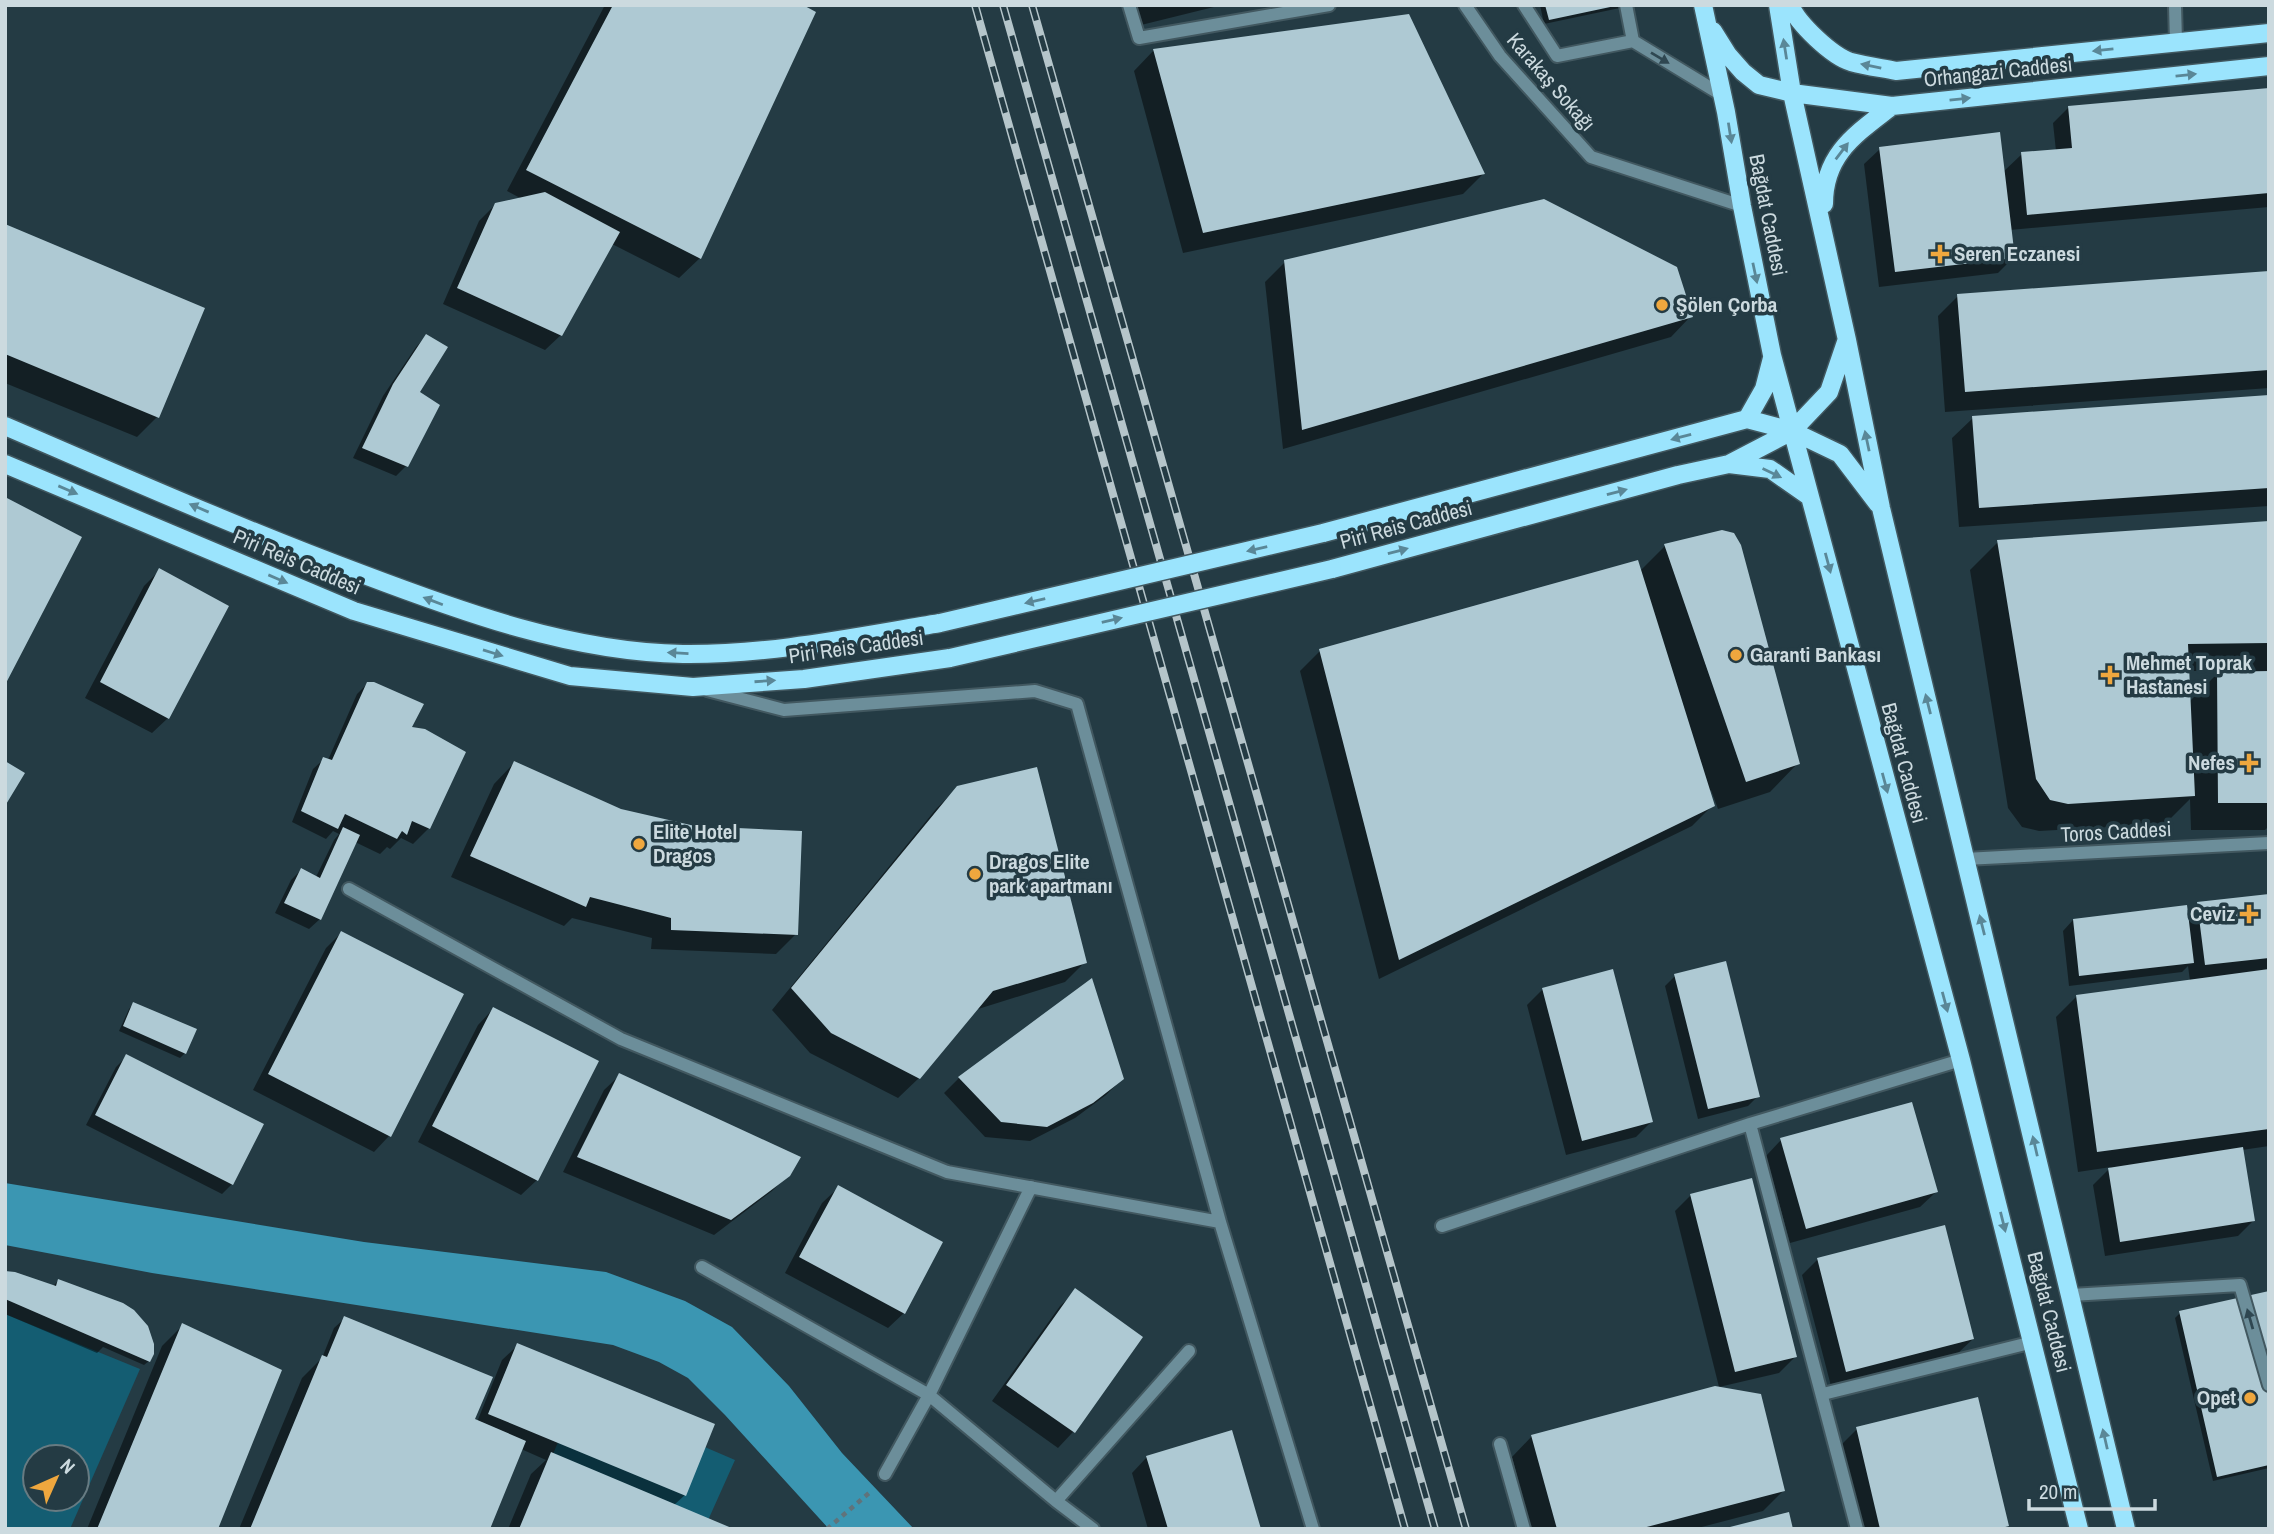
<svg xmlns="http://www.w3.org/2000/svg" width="2274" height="1534" font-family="'Archivo Narrow',sans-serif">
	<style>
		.green { fill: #145d72; fill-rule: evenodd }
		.water { fill: #3b96b2 }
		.shadow { fill: #0007; fill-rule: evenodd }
		.building { fill: #aec9d3 }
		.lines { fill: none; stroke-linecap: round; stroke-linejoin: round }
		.minor-casing { stroke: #425860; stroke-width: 16 }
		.major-casing { stroke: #425860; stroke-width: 21 }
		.path { stroke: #60737b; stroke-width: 4.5; stroke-dasharray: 5 5; stroke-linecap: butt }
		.minor { stroke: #6c8e9a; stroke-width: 12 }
		.major { stroke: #9be4fd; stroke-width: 18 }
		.rail-casing { stroke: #b5c5ca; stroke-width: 8 }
		.rail { stroke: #243b44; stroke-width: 5; stroke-dasharray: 16; stroke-linecap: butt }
		.major-bridge-casing { stroke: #425860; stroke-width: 21; stroke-linecap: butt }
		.major-bridge { stroke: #9be4fd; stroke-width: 18 }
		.oneway { fill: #5a8797 }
		.oneway2 { fill: #2f4751 }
		.poi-dot { fill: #efa73e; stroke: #243b44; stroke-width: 2.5 }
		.labels { text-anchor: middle; stroke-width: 7; stroke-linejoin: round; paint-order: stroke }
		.street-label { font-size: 21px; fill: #ccdadf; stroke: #243b44 }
		.poi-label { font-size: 21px; font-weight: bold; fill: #ccdadf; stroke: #243b44; text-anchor: start }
	</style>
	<rect width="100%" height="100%" fill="#243b44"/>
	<path class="green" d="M5,1314L140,1369L70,1529H5ZM35,1457H77V1499H35Z
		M579,1393L735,1460L705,1527L550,1461Z"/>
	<path class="water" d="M5,1183L364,1242L606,1272L685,1301L732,1327L789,1386L842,1453L914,1529H829L725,1415L688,1378L659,1362L613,1345L152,1273L5,1245Z"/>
	<path class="shadow" d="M605,5H799L700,258L679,278L612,244L561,335L545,350L443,304L479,221L495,205L522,199L507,191Z
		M1128,5H1222L1133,27Z
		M1540,5H1634L1544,24Z
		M1154,50L1483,174L1463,194L1183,253L1134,71Z
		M2269,90V207L2010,230L2014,257L1998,273L1879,287L1864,164L1880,149L2003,172L2022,154L2056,151L2053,123L2068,108Z
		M5,226L157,417L137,437L5,383Z
		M1285,262L1691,316L1671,337L1283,449L1265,282Z
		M2269,273V388L1945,412L1938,316L1958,296Z
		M426,336L406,466L396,476L353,458L383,396L416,347Z
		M2269,397V506L1959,527L1952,438L1973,418Z
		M2269,523V826L2265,830H2191L2190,799L2165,824L2039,831L2022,827L2008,808L1970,570L1998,542ZM2188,671H2220L2189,702Z
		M1665,546L1798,763L1770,792L1718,809L1711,790L1708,791L1713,805L1692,826L1379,979L1300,671L1320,651L1640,571Z
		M160,570L168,718L152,733L85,698L144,586Z
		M368,683L410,728L429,828L413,844L401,838L390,849L387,847L380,854L355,842L320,919L309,929L275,913L291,880L301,870L316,877L334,840L339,834L333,831L326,839L292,822L313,769L324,759L328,760L357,694Z
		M514,763L796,934L776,954L651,949L652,938L572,918L564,926L451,877L494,784Z
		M957,788L1085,962L1065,982L975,1010L919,1078L898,1098L810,1053L772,1010L936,809Z
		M2269,895V1146L2242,1150L2254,1220L2238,1236L2105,1256L2093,1185L2111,1167L2078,1172L2056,1017L2077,996L2190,981L2188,966L2182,972L2069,986L2063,931L2073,920L2187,915L2198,904Z
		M341,933L461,995L389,1136L374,1152L253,1090L326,948Z
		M1675,976L1758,1096L1748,1106L1698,1119L1665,986Z
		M1543,989L1652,1121L1636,1137L1566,1155L1527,1005Z
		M133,1004L185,1053L180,1058L119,1031L129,1009Z
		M493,1009L537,1180L521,1195L418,1142L478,1025Z
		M127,1056L232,1184L222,1194L86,1125L116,1067Z
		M620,1075L788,1175L772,1191L714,1235L563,1172L604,1090Z
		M959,1078L1122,1079L1106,1095L1075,1118L1030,1141L985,1137L944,1093Z
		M1781,1140L1936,1192L1920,1207L1790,1243L1766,1156Z
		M838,1188L904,1313L888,1328L785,1273L822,1203Z
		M1691,1195L1795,1357L1779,1373L1719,1387L1675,1211Z
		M1818,1259L1973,1339L1957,1354L1831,1386L1802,1275Z
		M5,1273L52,1287L58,1281L149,1361L144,1365L103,1347L97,1353L5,1314Z
		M1076,1291L1141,1338L1073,1432L1058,1448L992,1401L1060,1306Z
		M2269,1292V1468L2213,1481L2175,1318L2180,1313Z
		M345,1318L477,1422L502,1360L518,1345L685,1495L674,1505L729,1529H508L531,1474L546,1460L521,1449L488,1529H239L302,1378L322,1358L334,1328Z
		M182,1326L216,1529H87L162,1346Z
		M1857,1429L2007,1526L2004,1529H1862L1842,1444Z
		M1532,1436L1783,1491L1763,1511L1694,1529H1531L1512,1457Z
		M1147,1457L1259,1529H1148L1132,1473Z"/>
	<path class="building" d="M613,5H803L816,12L701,259L526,170Z
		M1545,5H1615V6L1549,20Z
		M1409,14L1485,174L1203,233L1153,49Z
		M2269,88V193L2027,215L2021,152L2072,148L2068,106Z
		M2000,132L2015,258L1895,272L1879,147Z
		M545,192L620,232L562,336L457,288L495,203Z
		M1544,199L1677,267L1693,317L1302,430L1284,260Z
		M5,224L205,308L159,418L5,354Z
		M2269,271V370L1965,392L1957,294Z
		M426,334L448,347L420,392L440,405L408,467L362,448L393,384Z
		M2269,395V488L1979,508L1972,416Z
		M5,497L82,537L5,685Z
		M2269,521V643L2188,644L2195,796L2068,804L2050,800L2036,779L1997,540Z
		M1722,530L1734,533L1741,545L1800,764L1746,782L1664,544Z
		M1638,560L1715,806L1399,960L1319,649Z
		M159,568L229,606L169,719L100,682Z
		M2269,671V803H2218L2217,672Z
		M367,682H374L424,704L412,727L425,729L466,752L430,829L412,821L407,835L402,831L397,839L345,814L338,829L301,811L323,757L332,760Z
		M5,761L25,773L5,806Z
		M514,761L621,809L695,826L802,831L798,935L671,930V918L590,897L586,907L470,856Z
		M1037,767L1087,963L993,991L920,1079L831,1033L791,988L957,786Z
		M343,827L360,835L321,920L284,903L301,868L320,878Z
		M2269,894V958L2205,965L2197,902Z
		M2187,905L2194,963L2079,976L2073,919Z
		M341,931L464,994L391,1137L268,1074Z
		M1726,961L1760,1097L1708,1109L1674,974Z
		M1613,969L1653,1122L1582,1141L1542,988Z
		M2269,969V1129L2097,1152L2076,995Z
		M1092,978L1124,1079L1093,1103L1047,1127L1001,1122L958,1077Z
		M133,1002L197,1029L186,1054L123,1026Z
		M493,1007L599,1061L538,1181L432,1126Z
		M126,1054L264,1124L233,1185L95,1115Z
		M619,1073L801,1157L790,1176L731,1220L577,1157Z
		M1912,1102L1938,1192L1806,1229L1780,1138Z
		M2243,1147L2255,1221L2120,1242L2108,1168Z
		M1752,1178L1797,1357L1735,1372L1690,1194Z
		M838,1185L943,1242L905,1314L799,1257Z
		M1945,1225L1974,1339L1846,1372L1817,1258Z
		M5,1271L15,1272L56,1286L58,1279L123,1303L134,1310L148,1326L154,1344V1354L150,1362L5,1299Z
		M1075,1288L1143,1337L1075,1433L1006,1385Z
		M2269,1291V1465L2217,1477L2179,1311Z
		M344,1316L493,1377L475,1419L526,1441L490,1529H250L322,1355L327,1357Z
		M182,1323L282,1370L218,1529H97Z
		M517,1343L715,1424L686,1496L488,1414Z
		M1715,1386L1761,1394L1785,1491L1639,1529H1557L1531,1435Z
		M1978,1397L2009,1526L1998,1529H1880L1856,1427Z
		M1232,1430L1261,1529H1168L1146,1456Z
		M551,1452L734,1529H519Z
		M1789,1512L1793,1529H1726V1528Z"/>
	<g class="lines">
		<g class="minor-casing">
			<path id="minor" d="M1129,5L1139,38L1329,5
				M1465,5L1500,56L1591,157L1742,206
				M1524,5L1557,56L1633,41
				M1626,5L1633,41L1722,95
				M2175,5L2176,42
				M707,690L784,710L1035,691L1077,704L1220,1222L1313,1529
				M1965,859L2269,843
				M349,889L621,1039L947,1172L1220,1222
				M1442,1226L1750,1124
				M702,1267L929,1395L1056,1501L1093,1529
				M2071,1295L2240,1285L2269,1385
				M1823,1394L2033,1342
				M1500,1444L1524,1529
				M885,1474L929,1395L1031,1187
				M1056,1501L1189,1351
				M1857,1529L1750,1124L1961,1060"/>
		</g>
		<g class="major-casing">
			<path id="major" d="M1703,5L1726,112L1742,206L1772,355L1961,1060L2079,1529
				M1778,5L1792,93L1847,340L1881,508L2126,1529
				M1790,5C1798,24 1832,56 1851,62C1866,66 1881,68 1896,71L2269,33
				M1713,31L1728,55L1743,72L1759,85L1792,93L1892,106
				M1824,204C1824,154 1856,134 1892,106L2269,66
				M1747,419L1764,389L1772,358
				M5,426C124,477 241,529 362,574C465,613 572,652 683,654C770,655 855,637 940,623
				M5,464L354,611L570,676L693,687L804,679L950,658
				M1729,464L1770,469L1810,497
				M1323,533L1747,419L1792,431L1840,454L1878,504
				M1332,569L1678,475L1729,464L1792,431L1829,392L1846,342"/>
		</g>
		<path class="path" d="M827,1529L869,1493"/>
		<use href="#minor" class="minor"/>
		<use href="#major" class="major"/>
		<g class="rail-casing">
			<path id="rail" d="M975,5L1405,1529
				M1003,5L1435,1529
				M1032,5L1466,1529"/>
		</g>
		<use href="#rail" class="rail"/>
		<g class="major-bridge-casing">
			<path id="major-bridge" d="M940,623L1323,533
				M950,658L1332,569"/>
		</g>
		<use href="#major-bridge" class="major-bridge"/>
	</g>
	<defs><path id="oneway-solid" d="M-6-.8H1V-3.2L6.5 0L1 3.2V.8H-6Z" transform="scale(1.75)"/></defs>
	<g class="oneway">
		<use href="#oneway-solid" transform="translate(1785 49) rotate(-99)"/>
		<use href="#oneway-solid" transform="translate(2103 50) rotate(174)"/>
		<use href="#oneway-solid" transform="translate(1871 66) rotate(-168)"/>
		<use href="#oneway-solid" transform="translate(2186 75) rotate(-6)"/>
		<use href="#oneway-solid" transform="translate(1960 99) rotate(-6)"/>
		<use href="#oneway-solid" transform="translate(1730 133) rotate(81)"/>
		<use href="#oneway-solid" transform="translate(1842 151) rotate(-53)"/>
		<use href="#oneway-solid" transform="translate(1755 273) rotate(78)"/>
		<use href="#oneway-solid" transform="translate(1681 437) rotate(165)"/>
		<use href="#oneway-solid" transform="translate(1867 441) rotate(-102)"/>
		<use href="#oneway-solid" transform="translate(1772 473) rotate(26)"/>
		<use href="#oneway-solid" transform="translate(68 490) rotate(23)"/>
		<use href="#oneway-solid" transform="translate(1617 492) rotate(-15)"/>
		<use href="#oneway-solid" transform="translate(199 508) rotate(-157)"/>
		<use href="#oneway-solid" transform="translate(1257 549) rotate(167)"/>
		<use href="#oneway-solid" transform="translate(1398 551) rotate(-15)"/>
		<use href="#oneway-solid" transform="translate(1828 563) rotate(75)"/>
		<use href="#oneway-solid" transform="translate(278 579) rotate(23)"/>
		<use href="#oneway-solid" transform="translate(433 601) rotate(-159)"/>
		<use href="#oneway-solid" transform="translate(1035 601) rotate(167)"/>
		<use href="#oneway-solid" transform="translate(1112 620) rotate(-13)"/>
		<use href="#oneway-solid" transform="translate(493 653) rotate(17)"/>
		<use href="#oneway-solid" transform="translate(678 653) rotate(-177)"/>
		<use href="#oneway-solid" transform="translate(765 681) rotate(-4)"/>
		<use href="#oneway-solid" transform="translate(1928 704) rotate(-104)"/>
		<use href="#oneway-solid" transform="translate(1885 783) rotate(75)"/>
		<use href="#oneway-solid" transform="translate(1982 925) rotate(-104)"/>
		<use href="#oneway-solid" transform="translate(1945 1002) rotate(75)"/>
		<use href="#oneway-solid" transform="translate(2035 1146) rotate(-103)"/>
		<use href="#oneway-solid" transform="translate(2003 1222) rotate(76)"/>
		<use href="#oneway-solid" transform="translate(2105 1439) rotate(-103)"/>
	</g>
	<g class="oneway2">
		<use href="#oneway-solid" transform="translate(1660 58) rotate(31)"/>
		<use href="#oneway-solid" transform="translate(2250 1319) rotate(-106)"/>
	</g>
	<g class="poi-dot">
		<path d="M1936.5 243.5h7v7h7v7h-7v7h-7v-7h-7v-7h7z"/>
		<circle cx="1662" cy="305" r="7"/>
		<circle cx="1736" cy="655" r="7"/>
		<path d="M2106.5 664.5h7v7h7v7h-7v7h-7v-7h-7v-7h7z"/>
		<path d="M2245.5 752.5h7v7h7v7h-7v7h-7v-7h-7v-7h7z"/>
		<circle cx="639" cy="844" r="7"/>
		<circle cx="975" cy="874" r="7"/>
		<path d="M2245.5 903.5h7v7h7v7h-7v7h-7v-7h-7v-7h7z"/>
		<circle cx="2250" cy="1398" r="7"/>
	</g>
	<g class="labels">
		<g class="street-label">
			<text transform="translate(1998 72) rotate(-6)" y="7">Orhangazi Caddesi</text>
			<text transform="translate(1551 82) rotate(49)" y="7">Karakaş Sokağı</text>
			<text transform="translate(1768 215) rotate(79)" y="7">Bağdat Caddesi</text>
			<text transform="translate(1406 525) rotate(-15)" y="7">Piri Reis Caddesi</text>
			<text transform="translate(297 562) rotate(23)" y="7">Piri Reis Caddesi</text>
			<text transform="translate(856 647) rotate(-8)" y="7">Piri Reis Caddesi</text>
			<text transform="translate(1904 763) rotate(75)" y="7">Bağdat Caddesi</text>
			<text transform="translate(2116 832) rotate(-3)" y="7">Toros Caddesi</text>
			<text transform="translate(2049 1312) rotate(76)" y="7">Bağdat Caddesi</text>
		</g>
		<g class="poi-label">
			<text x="1954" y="261">Seren Eczanesi</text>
			<text x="1676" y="312">Şölen Çorba</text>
			<text x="1750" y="662">Garanti Bankası</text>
			<text x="2126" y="670">Mehmet Toprak<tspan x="2126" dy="24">Hastanesi</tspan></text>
			<text x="2235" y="770" text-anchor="end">Nefes</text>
			<text x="653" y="839">Elite Hotel<tspan x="653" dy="24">Dragos</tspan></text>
			<text x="989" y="869">Dragos Elite<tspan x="989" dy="24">park apartmanı</tspan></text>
			<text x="2235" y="921" text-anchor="end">Ceviz</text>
			<text x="2236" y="1405" text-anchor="end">Opet</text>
		</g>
	</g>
	<rect width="2274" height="1534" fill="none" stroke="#ccdadf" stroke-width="14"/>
	<g transform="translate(56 1478) rotate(45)"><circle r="33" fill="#243b44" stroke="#677b82" stroke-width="2"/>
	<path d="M0-5L12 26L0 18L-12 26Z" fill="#efa73e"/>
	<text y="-10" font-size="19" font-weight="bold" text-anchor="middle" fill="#ccdadf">N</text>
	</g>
	<path d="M2029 1499v10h126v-10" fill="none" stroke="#ccdadf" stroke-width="3.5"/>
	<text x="2039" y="1499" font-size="21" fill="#ccdadf" stroke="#243b44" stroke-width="5" paint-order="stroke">20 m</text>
</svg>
